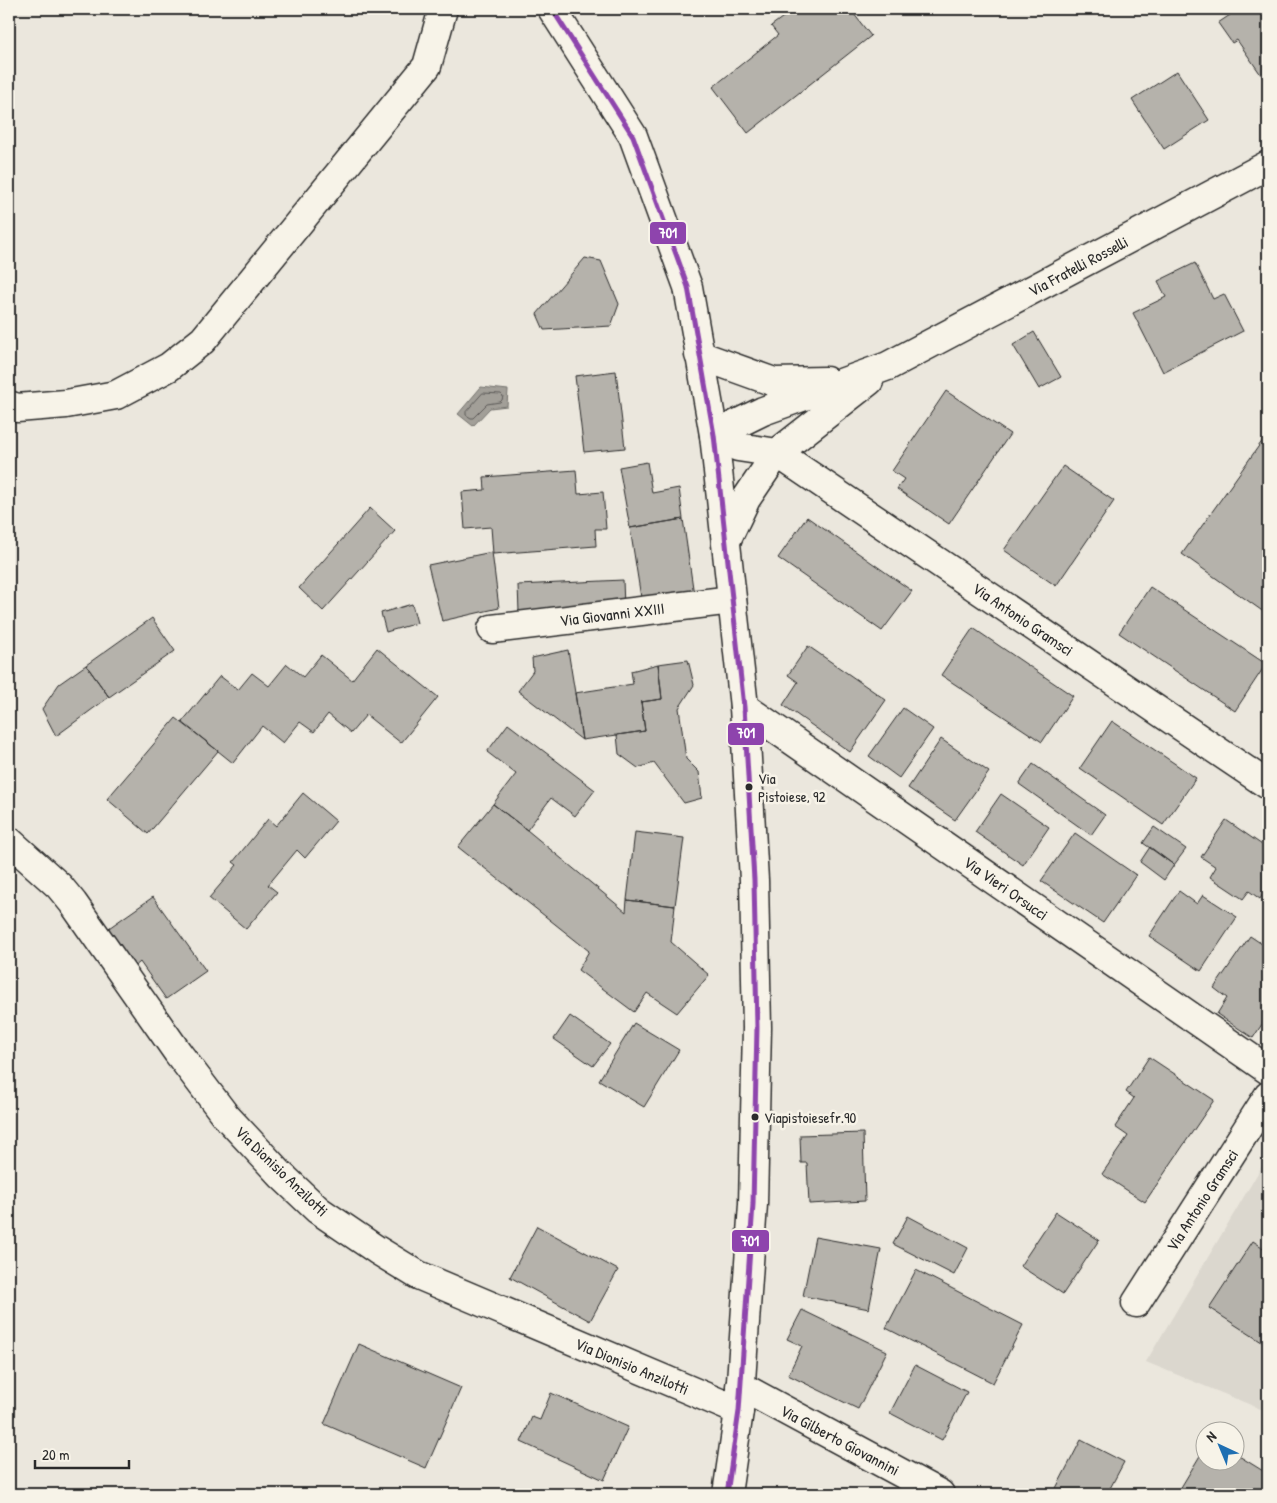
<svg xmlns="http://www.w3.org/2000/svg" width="1277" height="1503" font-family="'Patrick Hand',sans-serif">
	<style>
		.built { fill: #dbd7ce }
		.water { fill: #a29f98; stroke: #72716c }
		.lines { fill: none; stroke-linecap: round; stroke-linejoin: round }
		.shore { stroke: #5b5957; stroke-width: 1 }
		.building { fill: #b5b2ab; stroke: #2b2b2b }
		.street-casing { stroke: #2b2b2b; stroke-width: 31 }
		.primary-casing { stroke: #2b2b2b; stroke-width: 31 }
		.street { stroke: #f7f3e8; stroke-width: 28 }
		.primary { stroke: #f7f3e8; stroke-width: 28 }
		.bus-1-casing { stroke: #f7f3e8; stroke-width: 9 }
		.bus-1 { stroke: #8e44ad; stroke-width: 5 }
		.bus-dot { fill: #2b2b2b; stroke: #f7f3e8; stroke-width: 2 }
		.labels { text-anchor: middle; stroke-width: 5; stroke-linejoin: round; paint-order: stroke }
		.bus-label { font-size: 15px; fill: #2b2b2b; stroke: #f7f3e8; text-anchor: start }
		.street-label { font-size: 16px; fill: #2b2b2b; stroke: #f7f3e8 }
		.line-badge { stroke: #f7f3e8; stroke-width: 2 }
		.badge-label { font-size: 14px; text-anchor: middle; font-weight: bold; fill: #fff }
	</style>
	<rect width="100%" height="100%" fill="#ebe7dd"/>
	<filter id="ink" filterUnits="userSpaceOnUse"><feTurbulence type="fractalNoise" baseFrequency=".02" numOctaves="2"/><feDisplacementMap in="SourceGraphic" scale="10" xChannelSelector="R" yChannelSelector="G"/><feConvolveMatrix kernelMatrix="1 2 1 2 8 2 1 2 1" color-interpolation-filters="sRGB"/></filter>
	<g filter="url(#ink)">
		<path class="built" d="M1268,1156V1412L1146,1362Z"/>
		<path class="water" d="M481,387L508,390L507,406L490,408L473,426L458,414Z"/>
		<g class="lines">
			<path class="shore" d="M483,393L501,394L503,396L502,400L500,402L487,404L473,418H471L466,415V412Z"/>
		</g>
		<path class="building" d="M794,9H850L871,36L748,133L713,87L778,35L771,26Z
			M1239,9H1268V81L1266,82L1237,40L1232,43L1218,23Z
			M1177,71L1209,120L1164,149L1132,100Z
			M585,258L601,261L619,304L611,326L544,330L537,314Z
			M1195,263L1213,299L1224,294L1243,331L1163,372L1133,313L1166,297L1158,281Z
			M1034,332L1061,377L1039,389L1013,345Z
			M616,371L625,448L584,452L575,376Z
			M946,391L1010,434L949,524L897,489L904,479L892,471Z
			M1268,433V615L1182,554Z
			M647,462L652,493L679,488L683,519L630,528L619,467Z
			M1063,466L1114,501L1056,586L1004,550Z
			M576,470L578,494L603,492L606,529H595L596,546L493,554L491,527L465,529L462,492L485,490L484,477Z
			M370,508L395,531L323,611L299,588Z
			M807,517L912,591L882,631L778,558Z
			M683,519L694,595L642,604L630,528Z
			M492,552L499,608L442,621L428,565Z
			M623,580L624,607L519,612L518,585Z
			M1150,587L1266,664L1235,711L1119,633Z
			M412,604L417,623L386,632L381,613Z
			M152,618L175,651L109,697L86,665Z
			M973,628L1073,696L1042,742L941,675Z
			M808,646L886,700L850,752L783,705L798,682L788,675Z
			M377,648L438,697L401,743L366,715L351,733L328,714L314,732L300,722L283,743L262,726L233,763L182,722L220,676L238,690L252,673L269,686L287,664L303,677L321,655L352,680Z
			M568,650L575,693L582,740L518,691L533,671L532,658Z
			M688,660L694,685L679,708L686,759L699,772L702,798L684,803L654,763L638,768L619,754L617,735L645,731L641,702L662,699L658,664Z
			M658,664L662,699L641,702L645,731L582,740L575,693L633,684L631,671Z
			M86,665L109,697L56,736L42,709L59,684Z
			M903,708L933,729L899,778L869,756Z
			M176,718L218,751L148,834L107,799Z
			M1112,721L1196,778L1163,825L1080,768Z
			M508,724L595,790L575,816L551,798L527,830L493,804L516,774L487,752Z
			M941,739L989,772L955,820L908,788Z
			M1033,764L1105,815L1091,835L1019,784Z
			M303,793L336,821L305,858L297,850L268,885L277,892L246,929L209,898L237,865L233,862L268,819L276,826Z
			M1001,794L1049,827L1023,865L975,832Z
			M493,804L527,830L626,912L627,900L675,906L671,942L709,975L677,1013L647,993L634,1012L578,970L589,951L458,847Z
			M1226,820L1268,849V886L1260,899L1249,891L1243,899L1210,877L1216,867L1201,857Z
			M1154,827L1186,849L1174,865L1143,843Z
			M635,832L684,838L675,906L627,900Z
			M1075,833L1136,875L1103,923L1041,881Z
			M1150,847L1174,865L1164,880L1140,862Z
			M1179,891L1197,904L1203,895L1237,917L1201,971L1149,936Z
			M153,897L206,971L166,999L140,962L133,968L106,930Z
			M1250,936L1268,948V954L1264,960L1268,963V1015L1253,1038L1217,1014L1227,998L1214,988Z
			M570,1016L610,1044L593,1066L554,1039Z
			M634,1023L679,1050L644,1107L599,1080Z
			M1149,1057L1214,1100L1145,1202L1102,1174L1128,1136L1115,1127L1134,1098L1126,1092Z
			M863,1133L865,1201L809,1204L807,1163H801L800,1135Z
			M1056,1212L1099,1240L1063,1294L1020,1266Z
			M908,1216L968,1248L954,1275L893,1244Z
			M537,1226L618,1270L590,1321L510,1277Z
			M815,1237L881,1249L869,1309L803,1296Z
			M1253,1241L1268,1251V1346L1209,1308Z
			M916,1270L1023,1325L993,1383L886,1328Z
			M802,1310L887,1351L858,1409L788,1375L802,1346L787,1339Z
			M359,1344L461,1388L426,1468L324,1424Z
			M915,1365L967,1392L942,1440L890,1413Z
			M551,1393L628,1427L604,1480L521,1442L532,1417L540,1420Z
			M1081,1440L1124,1462L1107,1494H1053Z
			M1204,1449V1460H1234V1453L1268,1474V1494H1177Z"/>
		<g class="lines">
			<g class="street-casing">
				<path id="street" d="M699,355L774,382L826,381
					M9,405L17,408L66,404L116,395L169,367L203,340L427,66L443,9
					M714,435L738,447L777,453L1268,785
					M714,435L763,411L888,366L1268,165
					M726,541L746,499L777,453L869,381
					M492,629L732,600
					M744,707L1268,1070
					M9,841L59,886L73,903L178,1053L225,1115L281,1175L318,1210L377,1250L418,1275L739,1411
					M1136,1303L1268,1096
					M740,1386L940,1494"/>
			</g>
			<g class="primary-casing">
				<path id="primary" d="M552,9L633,136L688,287L714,435L744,707L754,880L757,1028L753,1204L739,1411L727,1494"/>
			</g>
			<use href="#street" class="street"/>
			<use href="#primary" class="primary"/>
			<g class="bus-1-casing">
				<path id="bus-1" d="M552,9L633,136L688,287L714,435L744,707L754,880L757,1028L753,1204L739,1411L727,1494"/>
			</g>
			<use href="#bus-1" class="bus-1"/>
		</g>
	</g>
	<g class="bus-dot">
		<circle cx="749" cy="787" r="4.5"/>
		<circle cx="755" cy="1117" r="4.5"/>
	</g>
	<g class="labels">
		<g class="bus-label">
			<text x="758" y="784">Via<tspan x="758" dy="18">Pistoiese, 92</tspan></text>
			<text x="764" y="1123">Viapistoiesefr.90</text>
		</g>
		<g class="street-label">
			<text transform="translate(1078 266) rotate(-28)" y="6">Via Fratelli Rosselli</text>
			<text transform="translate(612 614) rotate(-7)" y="6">Via Giovanni XXIII</text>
			<text transform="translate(1023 619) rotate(34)" y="6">Via Antonio Gramsci</text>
			<text transform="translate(1006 888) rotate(35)" y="6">Via Vieri Orsucci</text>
			<text transform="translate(282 1171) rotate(44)" y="6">Via Dionisio Anzilotti</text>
			<text transform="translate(1202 1200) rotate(-57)" y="6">Via Antonio Gramsci</text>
			<text transform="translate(632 1366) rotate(23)" y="6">Via Dionisio Anzilotti</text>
			<text transform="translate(840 1440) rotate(28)" y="6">Via Gilberto Giovannini</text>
		</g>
	</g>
	<g class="line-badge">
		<rect x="649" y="221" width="38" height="24" rx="5" fill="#8e44ad"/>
		<rect x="727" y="722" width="38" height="24" rx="5" fill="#8e44ad"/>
		<rect x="731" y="1229" width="39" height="24" rx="5" fill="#8e44ad"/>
	</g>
	<g class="badge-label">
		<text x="668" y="238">701</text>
		<text x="746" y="738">701</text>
		<text x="750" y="1246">701</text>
	</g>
	<rect width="1277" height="1503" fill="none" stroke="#f7f3e8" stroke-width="30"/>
	<rect x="15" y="15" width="1247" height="1473" fill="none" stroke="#2b2b2b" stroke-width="2" filter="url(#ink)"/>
	<g transform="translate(1220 1446) rotate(316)"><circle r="24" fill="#f7f3e8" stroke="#a5a39c"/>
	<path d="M0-4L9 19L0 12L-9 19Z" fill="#1f6fb2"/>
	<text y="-8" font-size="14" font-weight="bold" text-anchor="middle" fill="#2b2b2b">N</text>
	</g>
	<path d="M35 1460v8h94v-8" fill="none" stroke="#2b2b2b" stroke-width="2.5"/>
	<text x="42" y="1460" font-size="15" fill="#2b2b2b" stroke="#f7f3e8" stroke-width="4" paint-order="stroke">20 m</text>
</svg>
